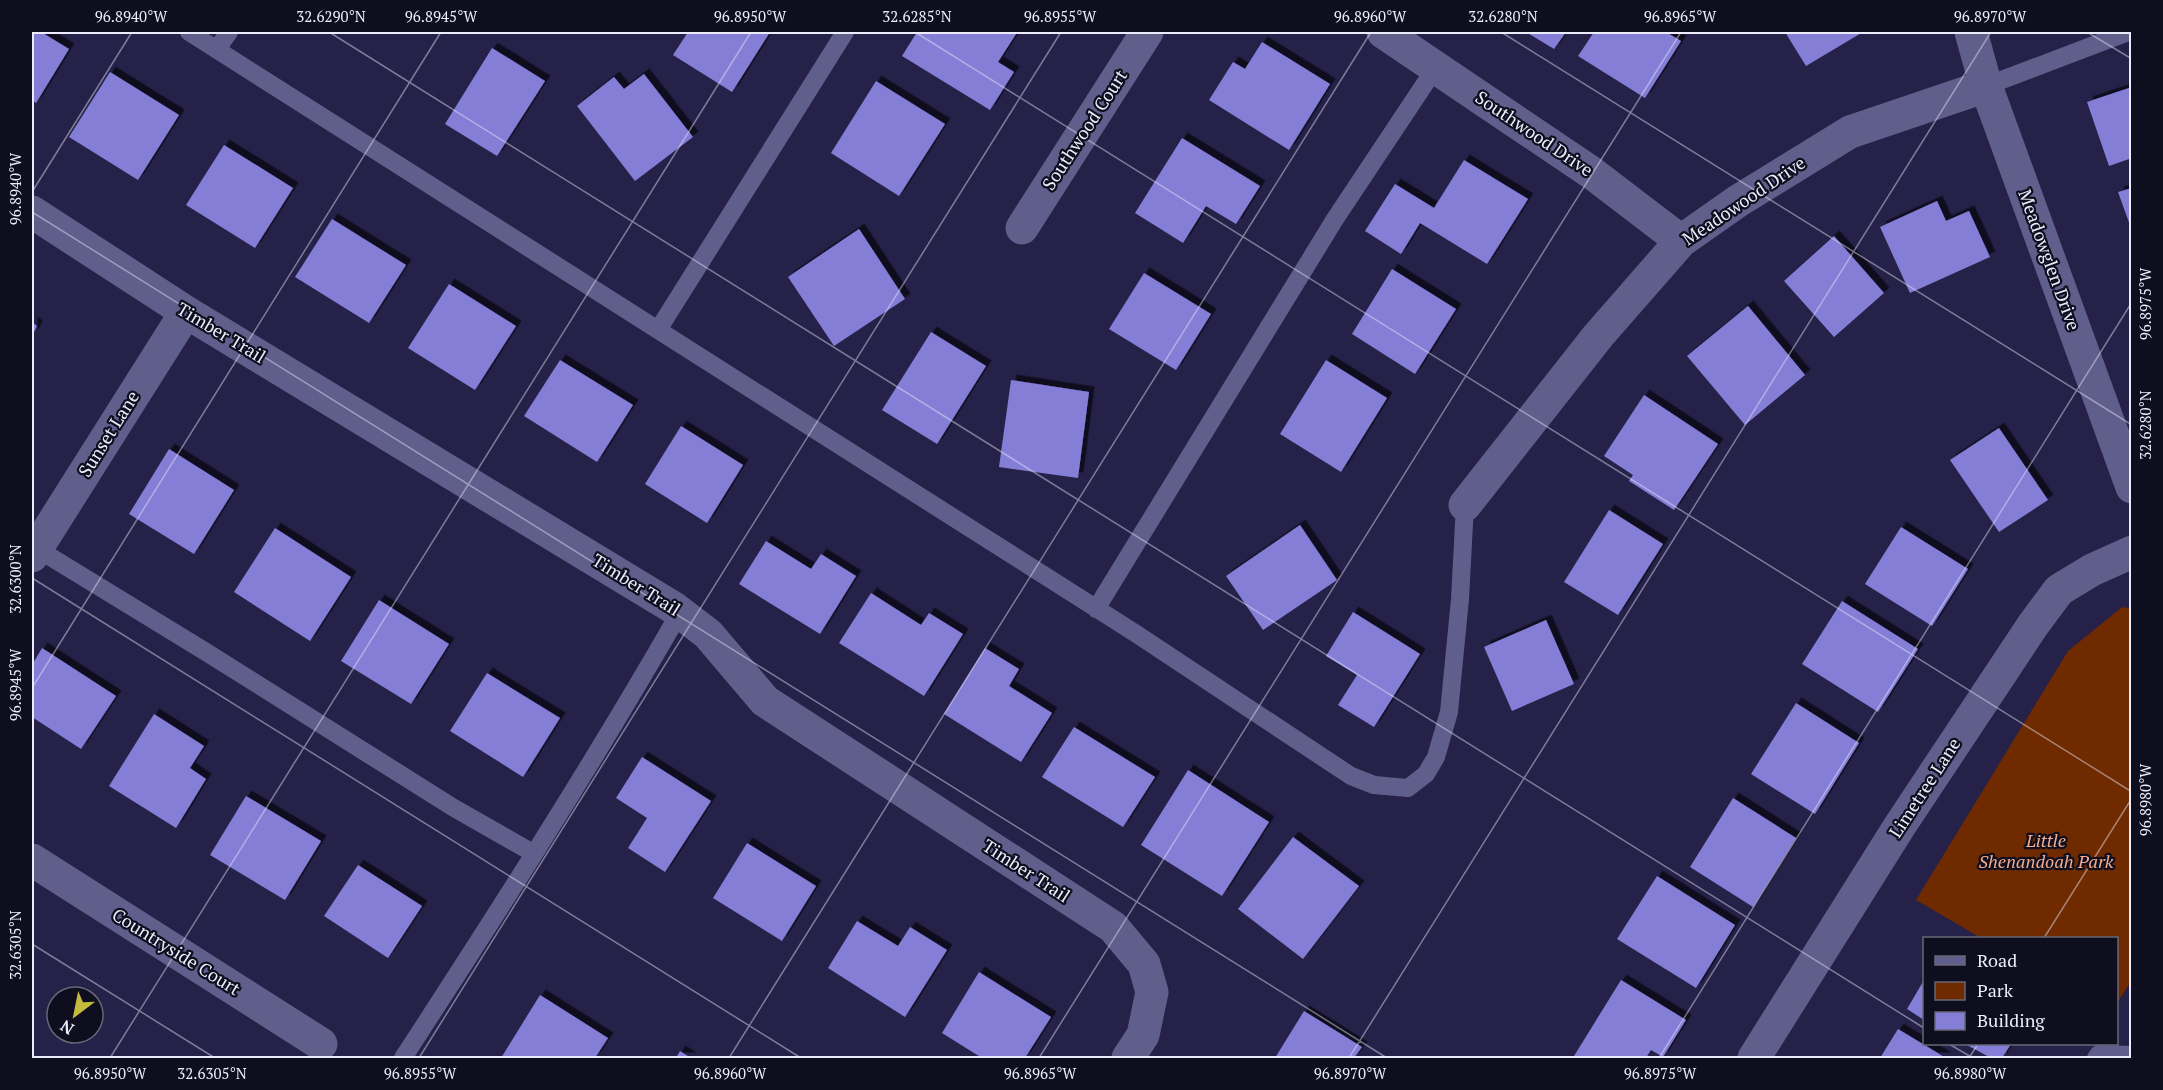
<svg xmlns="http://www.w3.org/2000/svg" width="2163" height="1090" font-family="'PT Serif',serif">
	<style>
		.green { fill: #702a00 }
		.building { fill: #847ed6; filter: url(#shadow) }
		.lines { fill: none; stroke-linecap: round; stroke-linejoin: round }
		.lane { stroke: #605e8b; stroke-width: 18 }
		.street { stroke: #605e8b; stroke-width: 33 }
		.ticks { fill: none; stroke: #ececfc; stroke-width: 1.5; stroke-opacity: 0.45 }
		.labels { text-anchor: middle; stroke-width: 4.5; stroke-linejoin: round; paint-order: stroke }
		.street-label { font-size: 18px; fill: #ececfc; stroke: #0f0e1f }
		.park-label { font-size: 18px; font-style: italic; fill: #f4ac8c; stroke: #0f0e1f }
		.neatline { fill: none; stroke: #ececfc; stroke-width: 2 }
		.ticks-label { font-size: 15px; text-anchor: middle; fill: #ececfc }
	</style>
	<defs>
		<filter id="shadow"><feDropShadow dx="5.5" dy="-5.5" stdDeviation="0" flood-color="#0009"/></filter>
	</defs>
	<rect width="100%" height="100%" fill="#252148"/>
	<path class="green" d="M2122,607L2132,609V980L2117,1003L2116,938H1981L1916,900L2068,651Z"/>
	<path class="building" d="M32,32H41L69,49L36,103L32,100Z
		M688,32H770L732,92L673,55Z
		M917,32H1012L1016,34L998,62L1014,72L990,110L902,56Z
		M1526,32H1566L1554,49Z
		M1594,32H1666L1681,41L1645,98L1578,56Z
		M1785,32H1863L1806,66Z
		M1262,42L1330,84L1289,150L1209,100L1233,62L1245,69Z
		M492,48L545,81L497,156L445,124Z
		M110,72L179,115L138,180L69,137Z
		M644,74L693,137L635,181L577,106L614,77L624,89Z
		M876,81L945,124L899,196L831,153Z
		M2132,87V158L2109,166L2087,102Z
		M1182,138L1260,186L1236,224L1206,206L1183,243L1135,213Z
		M224,145L293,188L255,248L186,205Z
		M1464,160L1528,199L1487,264L1420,223L1401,254L1365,231L1395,184L1434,208Z
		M2132,188V228H2131L2118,192Z
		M1937,201L1946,221L1969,211L1990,257L1910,293L1880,227Z
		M332,219L406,265L369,323L295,277Z
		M859,229L905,299L834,346L788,277Z
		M1834,236L1884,293L1834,337L1784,281Z
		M1392,269L1456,309L1415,374L1352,334Z
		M1144,273L1211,314L1176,370L1109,329Z
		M449,284L516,326L475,390L408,348Z
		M1748,306L1805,375L1745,425L1687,356Z
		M32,322L37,326L32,336Z
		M931,332L986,366L937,444L882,410Z
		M560,360L633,405L597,462L524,416Z
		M1326,360L1387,398L1341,472L1280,434Z
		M1011,380L1089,392L1078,478L999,467Z
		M1644,395L1718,444L1674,510L1629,481L1633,475L1604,456Z
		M681,426L743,465L707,523L645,484Z
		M1999,428L2048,500L1999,532L1950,460Z
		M169,449L234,490L194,554L129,514Z
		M1609,510L1663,544L1618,615L1564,582Z
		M1300,525L1337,580L1263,630L1226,576Z
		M1901,527L1968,569L1932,626L1865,584Z
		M275,528L351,577L310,641L234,592Z
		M766,541L811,569L821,554L856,576L820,634L739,584Z
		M871,593L921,625L929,613L963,634L924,696L839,643Z
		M379,600L449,644L411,704L341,661Z
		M1842,601L1918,649L1878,712L1802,664Z
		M1353,612L1420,654L1374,727L1338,705L1357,675L1326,656Z
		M1546,620L1574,684L1512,711L1484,647Z
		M42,648L116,696L81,749L32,717V665Z
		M985,648L1019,669L1009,686L1052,713L1021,762L944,714Z
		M487,673L560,718L523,777L450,731Z
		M1796,703L1859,743L1815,814L1751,774Z
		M154,714L204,746L190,768L206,779L176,828L109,786Z
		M1074,727L1155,777L1123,827L1042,777Z
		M642,757L711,801L665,872L628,848L647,818L616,798Z
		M1188,770L1269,822L1222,896L1141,845Z
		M246,796L321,841L285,900L210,855Z
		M1733,798L1796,838L1753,907L1690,867Z
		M1293,837L1359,886L1303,959L1238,909Z
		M747,843L816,886L782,941L713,898Z
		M358,865L422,906L388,958L324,916Z
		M1657,876L1735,925L1696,988L1617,939Z
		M857,921L898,946L910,927L947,950L905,1017L828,968Z
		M979,972L1051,1017L1025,1058H982L942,1033Z
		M1621,980L1686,1020L1663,1057L1651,1050L1646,1058H1578L1574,1056Z
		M1924,980V1020L1907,1009Z
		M540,995L608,1038L595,1058H501Z
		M1304,1011L1362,1047L1354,1058H1275Z
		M1898,1029L1946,1058H1880Z
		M1965,1044H2011L2002,1058H1991Z
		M680,1051L691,1058H676Z"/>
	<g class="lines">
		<path class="lane" d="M189,32L1135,633L1351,776L1374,785L1408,788L1426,774L1436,757L1449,712L1460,599L1465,505
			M217,49L229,32
			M1986,86L2128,32
			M658,330L845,32
			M36,548L206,652L454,808L533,853
			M1096,609L1335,219L1436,67
			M403,1058C498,912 593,764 680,612
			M2096,1058L2099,1054L2132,1055"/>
		<path class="street" d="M1383,32L1592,173L1681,241
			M1971,32L1986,86L2132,487
			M32,212L186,312L674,608L708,634L765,701L1113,927L1144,964L1152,992L1143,1035L1128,1058
			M1022,228L1147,32
			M1465,505L1598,336L1681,241L1738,201L1850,132L1986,86
			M32,556L186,312
			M32,860L321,1044
			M1754,1058L1899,827L2033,625L2059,590L2092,570L2132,552"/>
	</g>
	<path class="ticks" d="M329,32L1924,1028M915,32L2132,792M1501,32L2132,425M2087,32L2132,59M32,192L132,32M32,212L1387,1058M32,578L801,1058M32,688L441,32M2044,938L2132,798M32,944L215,1058M1949,1044L1973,1058M110,1058L751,32M419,1058L1061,32M729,1058L1371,32M1039,1058L1681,32M1349,1058L1991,32M1659,1058L2132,302M1969,1058L1978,1044"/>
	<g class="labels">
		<g class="street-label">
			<text transform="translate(1085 130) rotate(-57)" y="6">Southwood Court</text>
			<text transform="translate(1534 134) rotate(34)" y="6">Southwood Drive</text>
			<text transform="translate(1744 201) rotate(-34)" y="6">Meadowood Drive</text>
			<text transform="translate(2049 260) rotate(70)" y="6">Meadowglen Drive</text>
			<text transform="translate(221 333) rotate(31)" y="6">Timber Trail</text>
			<text transform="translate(109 434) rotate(-58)" y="6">Sunset Lane</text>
			<text transform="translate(636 585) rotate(32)" y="6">Timber Trail</text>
			<text transform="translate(1925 788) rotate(-57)" y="6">Limetree Lane</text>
			<text transform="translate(1026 871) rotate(33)" y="6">Timber Trail</text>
			<text transform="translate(176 952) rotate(32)" y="6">Countryside Court</text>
		</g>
		<g class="park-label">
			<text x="2046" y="847">Little<tspan x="2046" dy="21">Shenandoah Park</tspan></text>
		</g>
	</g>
	<rect width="2163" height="1090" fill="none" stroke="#0f0e1f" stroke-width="66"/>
	<rect x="1923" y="937" width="195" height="108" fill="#0f0e1f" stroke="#676777" stroke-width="1.5"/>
	<rect x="1935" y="956" width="30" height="9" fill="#605e8b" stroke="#676777" stroke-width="1.5"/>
	<text x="1977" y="967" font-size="18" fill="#ececfc">Road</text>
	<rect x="1935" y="982" width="30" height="18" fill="#702a00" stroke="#676777" stroke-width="1.5"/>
	<text x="1977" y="997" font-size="18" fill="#ececfc">Park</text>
	<rect x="1935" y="1012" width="30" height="18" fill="#847ed6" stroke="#676777" stroke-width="1.5"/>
	<text x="1977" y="1027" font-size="18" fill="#ececfc">Building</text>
	<g transform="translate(75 1015) rotate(212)"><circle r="28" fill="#0f0e1f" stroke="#676777" stroke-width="1.5"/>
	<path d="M0-4.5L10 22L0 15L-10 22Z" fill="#c5bc3d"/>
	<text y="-9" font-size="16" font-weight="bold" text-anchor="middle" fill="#ececfc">N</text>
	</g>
	<rect x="33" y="33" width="2097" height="1024" class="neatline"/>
	<g class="ticks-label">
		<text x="131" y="22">96.8940°W</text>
		<text x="331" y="22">32.6290°N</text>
		<text x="441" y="22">96.8945°W</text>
		<text x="750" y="22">96.8950°W</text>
		<text x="917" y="22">32.6285°N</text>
		<text x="1060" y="22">96.8955°W</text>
		<text x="1370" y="22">96.8960°W</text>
		<text x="1503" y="22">32.6280°N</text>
		<text x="1680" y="22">96.8965°W</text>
		<text x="1990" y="22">96.8970°W</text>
		<text transform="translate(16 189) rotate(-90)" y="5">96.8940°W</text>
		<text transform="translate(2146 304) rotate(-90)" y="5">96.8975°W</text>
		<text transform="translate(2146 425) rotate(-90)" y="5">32.6280°N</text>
		<text transform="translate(16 579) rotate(-90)" y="5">32.6300°N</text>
		<text transform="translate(16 685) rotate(-90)" y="5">96.8945°W</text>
		<text transform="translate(2146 800) rotate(-90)" y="5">96.8980°W</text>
		<text transform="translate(16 945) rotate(-90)" y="5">32.6305°N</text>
		<text x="110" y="1079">96.8950°W</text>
		<text x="212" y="1079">32.6305°N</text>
		<text x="420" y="1079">96.8955°W</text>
		<text x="730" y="1079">96.8960°W</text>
		<text x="1040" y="1079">96.8965°W</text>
		<text x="1350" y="1079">96.8970°W</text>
		<text x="1660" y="1079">96.8975°W</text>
		<text x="1970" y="1079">96.8980°W</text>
	</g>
</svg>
